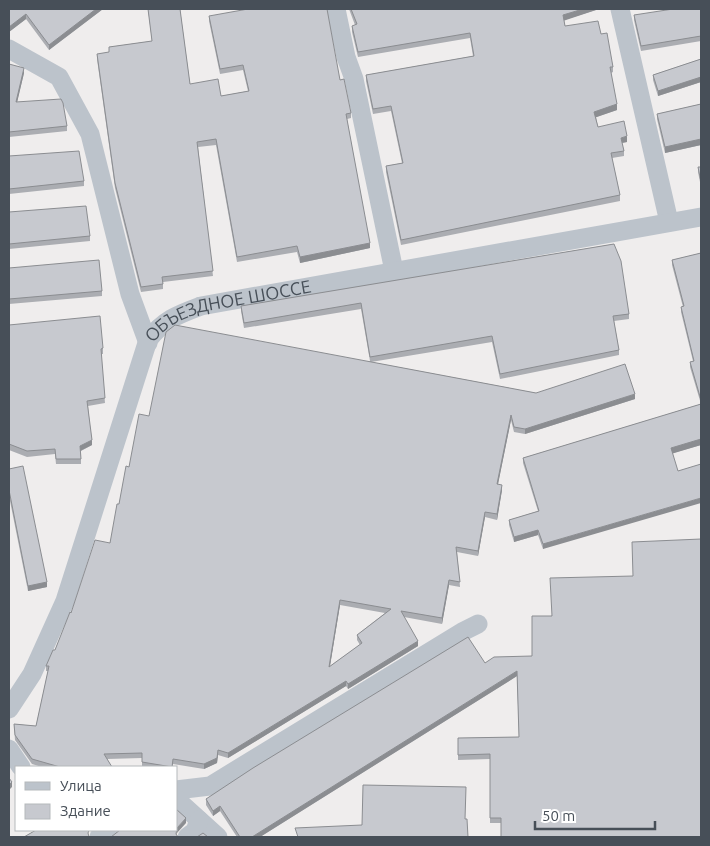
<svg xmlns="http://www.w3.org/2000/svg" width="710" height="846" font-family="Ubuntu,sans-serif">
	<style>
		.lines { fill: none; stroke-linecap: round; stroke-linejoin: round }
		.minor { stroke: #bcc3cb; stroke-width: 19 }
		.wall { fill: #abadb2; fill-rule: evenodd }
		.shaded-wall { fill: #8b8d91 }
		.building { fill: #c7c9cf; stroke: #8b8d91; fill-rule: evenodd }
		.labels { text-anchor: middle; stroke-width: 4; stroke-linejoin: round; paint-order: stroke }
		.street-label { font-size: 18px; fill: #474f58; stroke: #fff }
	</style>
	<rect width="100%" height="100%" fill="#efeded"/>
	<g class="lines">
		<g class="minor">
			<path d="M336,9L346,57L354,79L394,271"/>
			<path d="M620,9L669,222"/>
			<path d="M9,49L59,77L90,134L130,294L148,343"/>
			<path id="s1" d="M9,709L32,674L65,601L148,340C165,319 177,315 201,306L701,217"/>
			<path d="M9,749L21,767"/>
			<path d="M176,790L210,786L462,632L478,624"/>
			<path d="M176,799L218,837"/>
			<path d="M99,837L110,830"/>
			<path d="M187,837L195,831L199,820"/>
		</g>
	</g>
	<path class="wall" d="M9,9H103L49,50L26,19L9,32Z
		M148,9H180L190,84L221,96L248,91L243,70L220,74L209,21V16L340,80L351,113V118L347,119L370,248L300,263L297,252L237,262L216,145L198,147L213,276L163,282V289L141,292L115,188L97,59V54L109,53V47L152,41Z
		M349,9H596V10L564,20L565,26L601,34L613,67V72L611,73L617,110L596,117L598,127L627,142L622,143L624,151V156L612,158L620,195V201L401,245L386,172V166L402,163L391,111L373,114L366,81V75L473,56L470,38L358,57L352,32V26L355,25Z
		M701,9V41L641,51L634,20V15Z
		M701,59V82L658,96L653,80V75Z
		M9,64L24,73L17,102L67,126V131L9,137Z
		M701,104V145L665,153L657,119V114Z
		M9,156L84,181V186L9,194Z
		M698,167H701V187L698,172Z
		M9,212L90,236V241L9,249Z
		M614,244L629,314V319L614,321L619,350V355L500,379L492,342L371,362L536,393L635,399L525,434L514,432L511,420L498,484L502,490L497,520L485,517L478,556L457,552L460,587L449,585L442,624L404,617L418,646L348,689L346,686L228,758L218,755L217,763L204,769L173,764V767H142V758L107,759L112,767H42L32,764L15,740L14,724L36,726L48,671H46V666L55,650L71,613L110,543L119,504L129,467L149,416L370,361L361,309L244,328L241,311V306ZM340,605L385,613L357,635V640L360,645L330,666Z
		M701,253V445L673,453L543,549L538,535L514,542L509,525V520L538,511L523,463V458L701,404L690,367V362L693,361L681,312V307H683L672,265V260Z
		M9,268L102,291V296L9,304Z
		M9,325L103,348V354H101L105,403L88,406L92,445L81,451V464H56L55,454L27,457L9,450Z
		M9,469L47,587L28,591L9,496Z
		M701,539L501,823H490V759L458,760V738L519,737L517,676L260,837H237L220,811L213,816L206,805V799L485,663L532,656L551,616L633,576Z"/>
	<path class="shaded-wall" d="M96,9H103L49,50V45Z
		M583,9H596V10L563,21V15Z
		M26,14V19L9,32V27Z
		M24,68V73L16,107V102Z
		M701,77V82L658,96V91Z
		M617,104V110L594,118V112Z
		M627,136V142L621,143V138Z
		M701,139V145L665,153V147Z
		M370,243V248L300,263V257Z
		M635,394V399L525,434V429Z
		M511,415V420L497,489V484Z
		M701,439V445L671,454V448Z
		M92,440V445L80,451V446Z
		M502,485V490L497,520V514Z
		M701,498V503L543,549V544Z
		M485,512V517L478,556V551Z
		M538,530V535L514,542V537Z
		M449,580V585L442,624V618Z
		M47,582V587L28,591V586Z
		M340,600V605L329,672V667Z
		M418,641V646L348,689V684Z
		M517,671V676L260,837H252Z
		M346,681V686L228,758V753Z
		M218,750V755L217,763L204,769V764Z
		M12,782V787L9,790V785Z
		M220,806V811L213,816V811Z
		M186,818V823L177,833L176,837L177,828Z"/>
	<path class="building" d="M9,9H96L49,45L26,14L9,27Z
		M148,9H180L190,84L218,79L221,96L249,91L243,65L220,69L209,16L248,9H327L340,80L344,79L351,113L346,114L370,243L300,257L297,246L237,257L216,139L197,142L213,271L162,277L163,284L141,287L115,183L97,54L109,52V47L152,41Z
		M351,9H583L563,15L565,26L598,21L601,34L607,33L613,67H610L617,104L594,112L598,127L624,121L627,136L621,138L624,151L611,153L620,195L401,240L386,166L403,163L391,106L373,109L366,75L474,56L470,33L358,52L352,26L357,24Z
		M673,9H701V36L641,46L634,15Z
		M701,59V77L658,91L653,75Z
		M9,64L24,68L16,102L61,99L63,103L67,126L9,132Z
		M701,104V139L665,147L657,114Z
		M79,151L84,181L9,189V156Z
		M698,167H701V182Z
		M86,206L90,236L9,244V212Z
		M614,244L621,261L629,314L613,316L619,350L500,374L492,336L370,357L361,303L244,323L241,306Z
		M701,253V400L690,362L694,361L681,307L684,306L672,260Z
		M99,260L102,291L9,299V268Z
		M100,316L103,348L101,349L105,398L87,401L92,440L80,446L81,459H56L55,449L27,451L9,444V325Z
		M175,325L536,393L625,364L635,394L525,429L514,427L511,415L497,484L502,485L497,514L485,512L478,551L456,547L460,582L449,580L442,618L401,611L418,641L348,684L346,681L228,753L218,750L217,758L204,764L173,759L172,767L142,762V753L104,754L112,767H60L32,759L15,735L14,724L36,726L49,666H46L53,650H55L70,612L71,613L95,540L110,543L117,504H119L126,466L129,467L139,414L149,416L166,332ZM340,600L391,609L357,635L362,643L329,667Z
		M701,404V439L671,448L678,471L701,464V498L543,544L538,530L514,537L509,520L539,511L523,458Z
		M23,466L47,582L28,586L9,490V469Z
		M701,539V837H501V818H490V754L458,755V738L519,737L517,671L252,837H240L220,806L213,811L206,799L253,768L468,637L485,663L494,657L532,656V616H552L550,578L633,576L632,542Z
		M9,778L12,782L9,785Z
		M363,785L466,787L465,819H467L468,837H298L295,828L362,825Z
		M176,809L186,818L177,828L176,834L178,837H111L120,830H176Z
		M36,830H89L88,833L89,837H24Z
		M203,833L208,837H197Z"/>
	<g class="labels">
		<g class="street-label">
			<text dy="6" stroke="none"><textPath href="#s1" startOffset="484">ОБЪЕЗДНОЕ ШОССЕ</textPath></text>
		</g>
	</g>
	<rect width="710" height="846" fill="none" stroke="#474f58" stroke-width="20"/>
	<rect x="15" y="766" width="162" height="65" fill="#ffffff" stroke="#b5b9bc"/>
	<rect x="25" y="782" width="25" height="8" fill="#bcc3cb" stroke="#b5b9bc"/>
	<text x="60" y="791" font-size="15" fill="#474f58">Улица</text>
	<rect x="25" y="804" width="25" height="15" fill="#c7c9cf" stroke="#b5b9bc"/>
	<text x="60" y="816" font-size="15" fill="#474f58">Здание</text>
	<path d="M535 821v8h120v-8" fill="none" stroke="#474f58" stroke-width="2.5"/>
	<text x="542" y="821" font-size="15" fill="#474f58" stroke="#ffffff" stroke-width="4" paint-order="stroke">50 m</text>
</svg>
